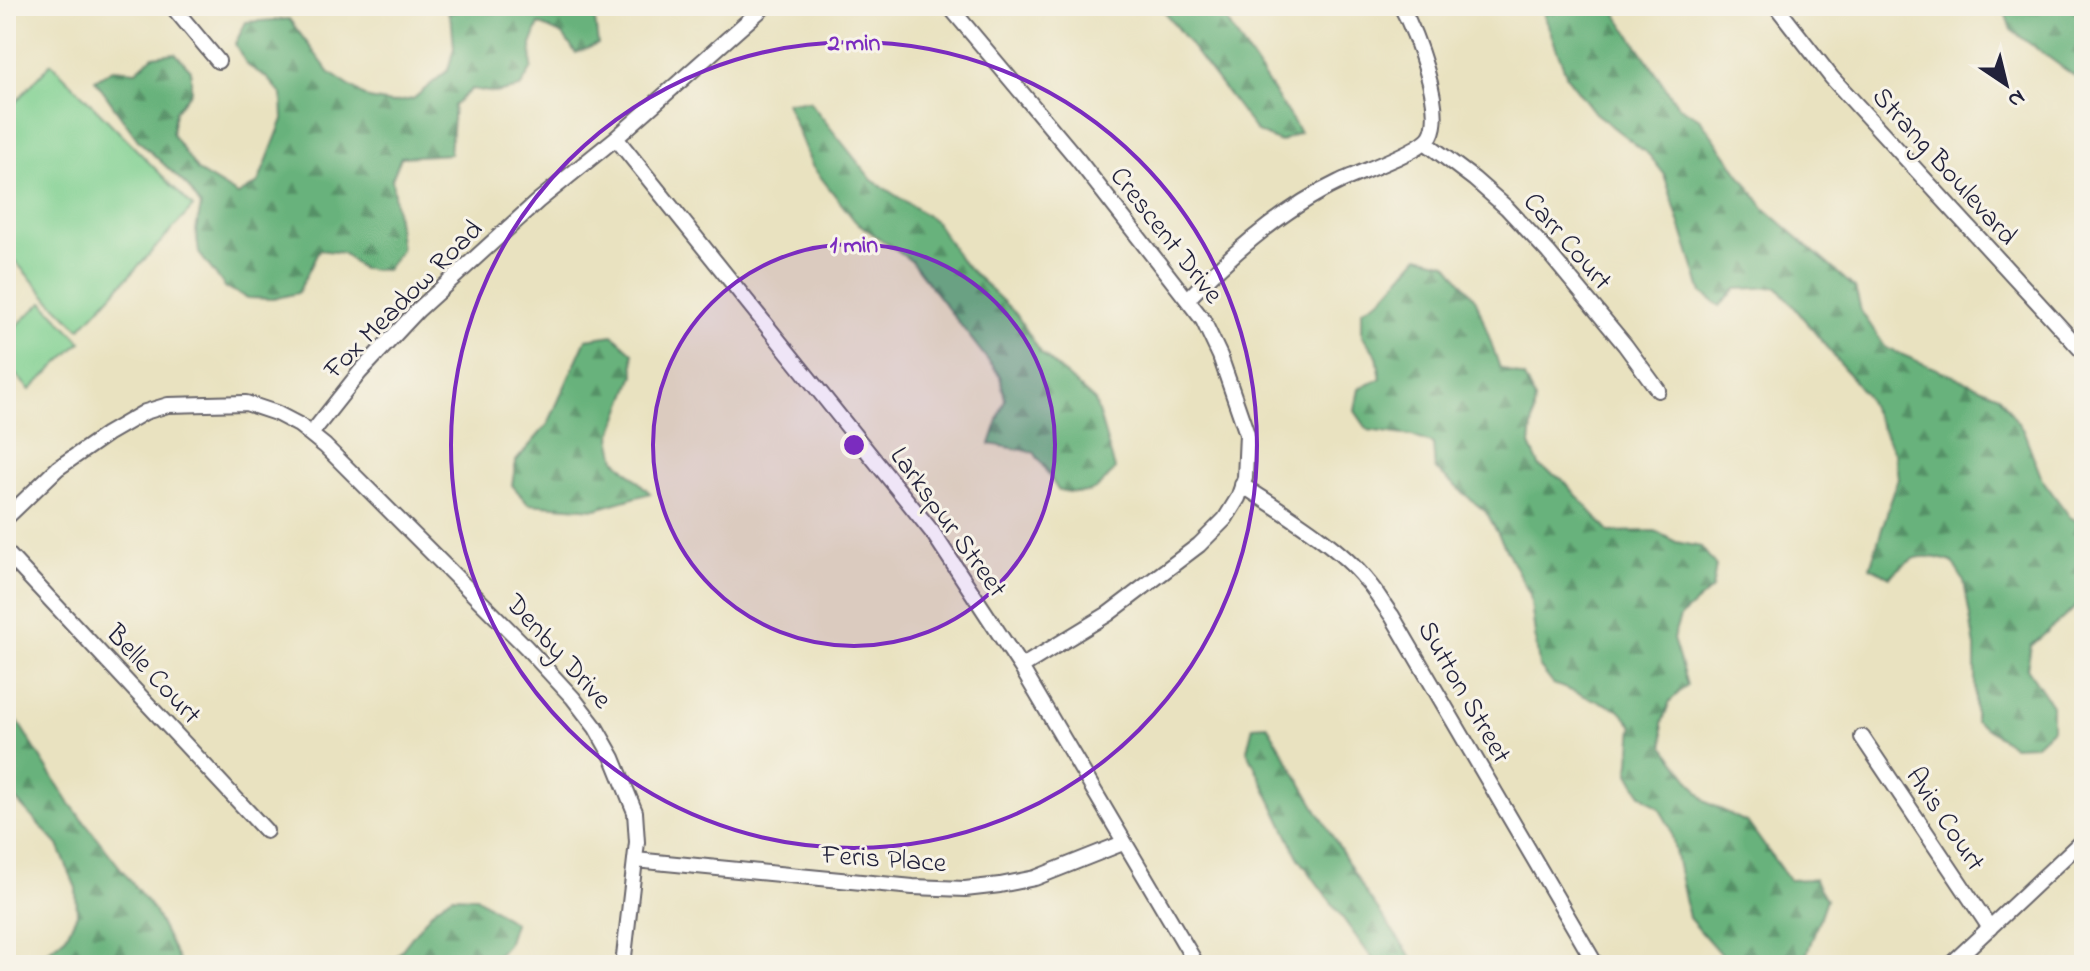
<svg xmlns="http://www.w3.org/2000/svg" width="2090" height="971" font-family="'Indie Flower',sans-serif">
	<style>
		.forest { fill: url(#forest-firs); stroke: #456a5b; stroke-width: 2 }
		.pitch { fill: #80d091; stroke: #517966; stroke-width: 2 }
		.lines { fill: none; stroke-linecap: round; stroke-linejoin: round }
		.minor-casing { stroke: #68656a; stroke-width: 18 }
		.minor { stroke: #fff; stroke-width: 14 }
		.ring { fill: none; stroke: #7b2cbf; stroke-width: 4 }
		.labels { text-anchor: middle; stroke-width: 6; stroke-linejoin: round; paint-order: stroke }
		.street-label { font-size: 28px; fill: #22223b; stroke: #f7f3e8 }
		.centre { fill: #7b2cbf; stroke: #f7f3e8; stroke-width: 4 }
		.ring-label { font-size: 24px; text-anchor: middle; font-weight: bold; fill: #7b2cbf; stroke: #f7f3e8; stroke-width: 6; stroke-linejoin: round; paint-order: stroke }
	</style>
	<defs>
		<pattern id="forest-firs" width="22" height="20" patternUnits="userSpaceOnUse" patternTransform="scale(2)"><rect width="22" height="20" fill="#68b27b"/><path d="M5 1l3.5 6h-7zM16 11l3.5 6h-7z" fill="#559066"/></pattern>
	</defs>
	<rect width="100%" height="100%" fill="#f7f3e8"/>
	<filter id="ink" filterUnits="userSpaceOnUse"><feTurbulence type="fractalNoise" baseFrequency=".0125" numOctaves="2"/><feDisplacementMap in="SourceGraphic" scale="16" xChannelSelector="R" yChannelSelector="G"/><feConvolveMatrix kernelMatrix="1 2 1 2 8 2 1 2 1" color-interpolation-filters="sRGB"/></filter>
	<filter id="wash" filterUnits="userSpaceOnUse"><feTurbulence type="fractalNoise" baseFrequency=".006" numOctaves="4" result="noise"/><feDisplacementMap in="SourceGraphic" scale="32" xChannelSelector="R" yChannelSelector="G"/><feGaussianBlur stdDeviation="1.8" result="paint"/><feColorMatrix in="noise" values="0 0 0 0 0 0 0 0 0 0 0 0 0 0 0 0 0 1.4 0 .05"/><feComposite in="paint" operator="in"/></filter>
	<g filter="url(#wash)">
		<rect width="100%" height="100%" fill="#e9e2c0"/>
		<path class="forest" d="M446,6H590L595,20L598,44L576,53L563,35L539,24L531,45L532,68L520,88L495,93L472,89L454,105L450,154L401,157L392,179L401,250L386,270L362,269L343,253L319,250L298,293L273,299L248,298L226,288L199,253L196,230L201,206L188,187L138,140L95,80L113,69L136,71L153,56L175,53L191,70V92L175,111L172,134L198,171L238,195L258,183L283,119L282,95L266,77L247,65L235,44L246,22L289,19L330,73L369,99L391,103L413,99L448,70L454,48L452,24Z
			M1160,6H1217L1300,132L1280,142L1257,132Z
			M1541,6H1611L1678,106L1700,119L1765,209L1855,288L1861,311L1886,348L1999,395L2024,432L2042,479L2070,517L2084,525V600L2031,646L2027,668L2052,705V729L2035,745L2013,746L1975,721V647L1964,581L1952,562C1921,552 1913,555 1890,577L1870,567L1898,478L1895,454L1864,393L1778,287L1736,289L1720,306L1702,293L1664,174L1649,155L1595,113L1567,77Z
			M2003,6H2083L2084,83L2011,30Z
			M809,101L872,180L935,221L962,262L1016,314L1041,353L1095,401L1115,469C1096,494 1089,496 1058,490L1034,452L990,444L1005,399L1000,376L911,261L855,221L812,166L786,102Z
			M1419,256L1447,263L1476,300L1500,368L1524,377L1535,400L1530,445L1540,467L1562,479L1609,532L1655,531L1676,542L1701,547L1716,566L1712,589L1680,617L1673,639L1687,685L1670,701L1662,723L1664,746L1706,802L1748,823L1789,880L1814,879L1826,899L1803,965H1730L1689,918L1670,827L1659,808L1641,794L1629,773L1633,726L1619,709L1553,684L1539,666L1530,595L1487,513L1435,469L1433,444L1412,436L1368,430L1355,411L1359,388L1381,379L1377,356L1362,335V310L1382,298Z
			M613,335L633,353L634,375L611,437L616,460L650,493L596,509L528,504L512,485L516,461L548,424L586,339Z
			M18,722L68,801L154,911L181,965H31L66,936L77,914L76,888L58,845L6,789V724Z
			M1267,725L1366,893L1417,965H1377L1298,857L1247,750L1253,726Z
			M452,896L476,897L514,923L507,945L489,965H390L433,910Z"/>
		<path class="pitch" d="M51,63L193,207L80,329L48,298L6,251V113Z
			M43,302L81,342L30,390L6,364V335Z"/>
	</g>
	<g filter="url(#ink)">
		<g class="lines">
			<g class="minor-casing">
				<path id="minor" d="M172,6L218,61
					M949,6L1079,161L1203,320L1220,356L1247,434L1245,478L1238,498L1225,519L1199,545L1108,614L1021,667
					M1776,6L1832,78L2084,353
					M616,138L933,533L1021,667L1197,965
					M1425,142L1474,179L1507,208L1548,252L1625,345L1658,390
					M1188,299C1231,254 1282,209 1339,182C1357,173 1423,151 1431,135C1445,108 1415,32 1401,6
					M311,434L360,372L418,310L538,201L616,138L765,6
					M1242,485C1281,511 1337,544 1366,580C1376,591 1383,604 1392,616L1596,965
					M6,518L58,468L107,434L145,412L168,405L246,403L276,413L299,425L325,446L526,647L573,698L596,728L613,758L635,812L637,842L623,965
					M6,552L266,831
					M1862,737L1990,928
					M635,860L913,887L965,889L1000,885L1035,878L1123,843
					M1950,965L2084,839"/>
			</g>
			<use href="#minor" class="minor"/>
		</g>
	</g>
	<circle cx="854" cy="445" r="201" fill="#7b2cbf" fill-opacity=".12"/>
	<g class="ring">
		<circle cx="854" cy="445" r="201"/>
		<circle cx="854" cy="445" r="403"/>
	</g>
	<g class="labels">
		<g class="street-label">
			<text transform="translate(1946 165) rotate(48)" y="10">Strang Boulevard</text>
			<text transform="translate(1168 234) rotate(52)" y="10">Crescent Drive</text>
			<text transform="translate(1569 240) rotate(49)" y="10">Carr Court</text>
			<text transform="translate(402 298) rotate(-45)" y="10">Fox Meadow Road</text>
			<text transform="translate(950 521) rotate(54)" y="10">Larkspur Street</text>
			<text transform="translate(560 650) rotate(48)" y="10">Denby Drive</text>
			<text transform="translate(155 673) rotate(47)" y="10">Belle Court</text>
			<text transform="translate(1466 691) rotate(60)" y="10">Sutton Street</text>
			<text transform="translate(1947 818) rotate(56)" y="10">Avis Court</text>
			<text transform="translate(884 857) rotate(4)" y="10">Feris Place</text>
		</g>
	</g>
	<circle cx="854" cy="445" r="12" class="centre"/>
	<g class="ring-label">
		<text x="854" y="50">2 min</text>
		<text x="854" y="252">1 min</text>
	</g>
	<rect width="2090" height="971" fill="none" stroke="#f7f3e8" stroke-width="32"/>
	<g transform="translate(2006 84) rotate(145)" stroke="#f7f3e8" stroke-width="6" paint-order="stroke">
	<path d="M0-6L14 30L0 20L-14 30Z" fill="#22223b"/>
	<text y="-12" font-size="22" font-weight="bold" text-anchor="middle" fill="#22223b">N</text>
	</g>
</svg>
